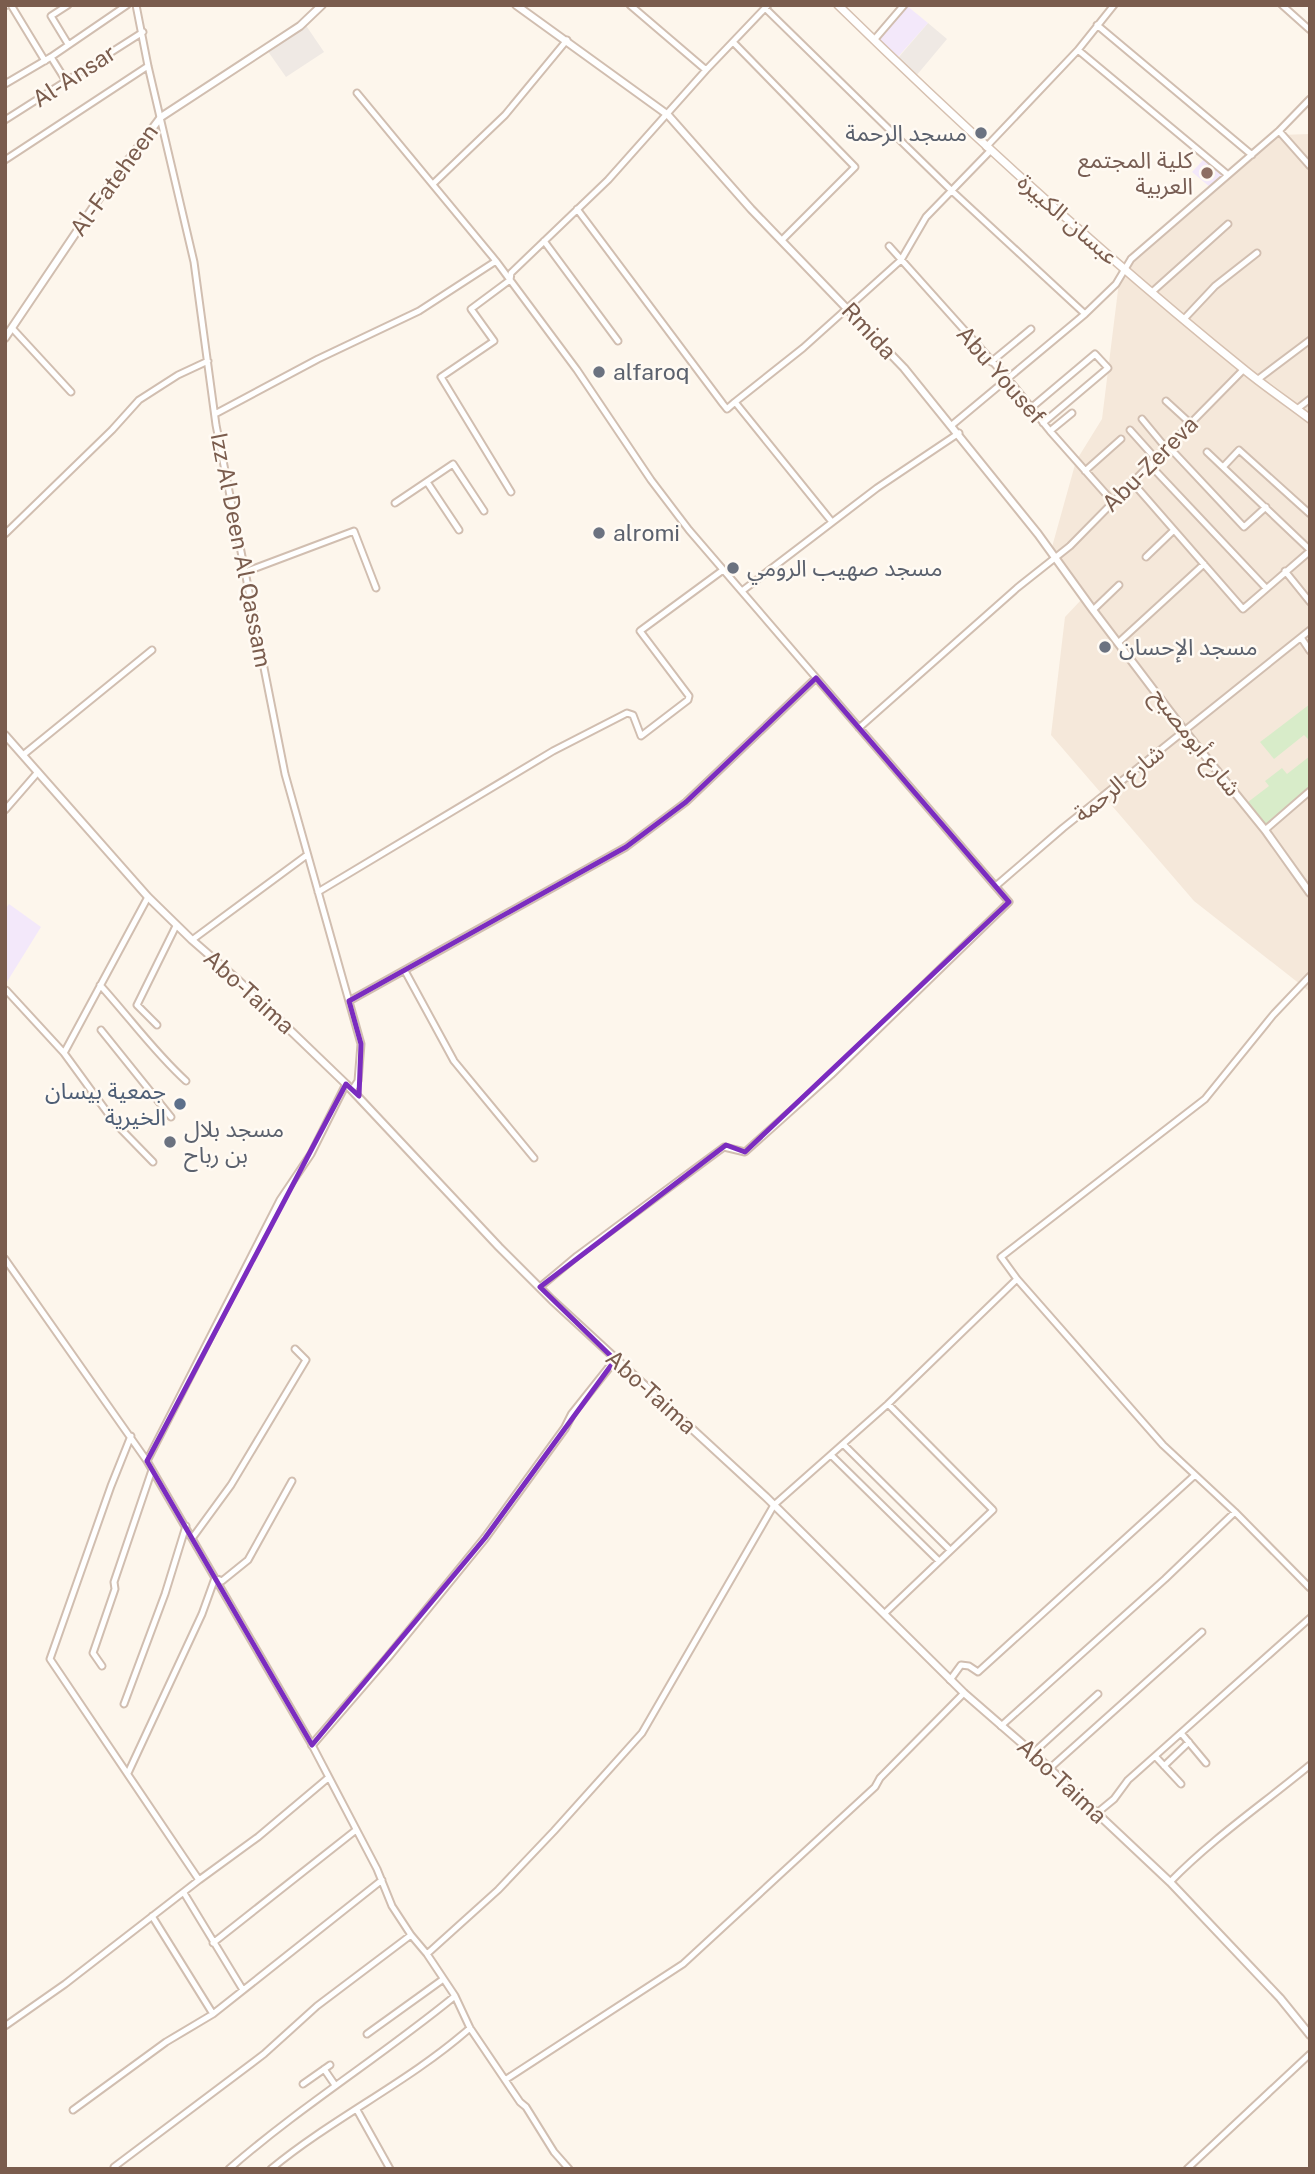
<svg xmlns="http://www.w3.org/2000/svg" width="1315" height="2174" font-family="'Public Sans','Noto Sans Arabic',sans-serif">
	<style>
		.residential { fill: #f5e8da }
		.industrial { fill: #efe9e4 }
		.education { fill: #f3e8fa }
		.green { fill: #d8ecc9 }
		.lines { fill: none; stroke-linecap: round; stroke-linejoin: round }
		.minor-casing { stroke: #d1beb0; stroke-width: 9 }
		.tertiary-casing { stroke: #d1beb0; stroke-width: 10 }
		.secondary-casing { stroke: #d6c0b0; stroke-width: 10 }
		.minor { stroke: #fff; stroke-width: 5 }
		.tertiary { stroke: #fff; stroke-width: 6 }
		.secondary { stroke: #fff; stroke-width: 7 }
		.marked { fill: none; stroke: #7b2cbf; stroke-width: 5; stroke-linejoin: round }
		.worship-dot { fill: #6b7280; stroke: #fffaf3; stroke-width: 2.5 }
		.education-dot { fill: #8d6e63; stroke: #fffaf3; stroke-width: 2.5 }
		.service-dot { fill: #5c6f8a; stroke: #fffaf3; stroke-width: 2.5 }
		.labels { text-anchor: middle; stroke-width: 5; stroke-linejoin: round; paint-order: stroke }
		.street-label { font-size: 23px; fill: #7a5c4d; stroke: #fffaf3 }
		.worship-label { font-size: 23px; fill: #5b616d; stroke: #fffaf3; text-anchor: start }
		.education-label { font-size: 23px; fill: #785e54; stroke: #fffaf3; text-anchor: end }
		.service-label { font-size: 23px; fill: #4e5e75; stroke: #fffaf3; text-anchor: end }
	</style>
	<rect width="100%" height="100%" fill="#fdf6ec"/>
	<path class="residential" d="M1310,134V992L1194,901L1051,735L1065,617L1081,600L1052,547L1076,461L1102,419L1120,274L1279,135Z"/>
	<path class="industrial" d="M928,23L947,39L916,76L898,58Z
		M305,24L324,52L286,77L267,50Z"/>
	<path class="education" d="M906,5L928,23L897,58L876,40Z
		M1205,158L1223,174L1210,187L1192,172Z
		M9,904L41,927L5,985V910Z"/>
	<path class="green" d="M1310,704V741L1304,735L1274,759L1260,742Z
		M1310,756V790L1266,825L1248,802L1269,786L1265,781L1282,768L1287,774Z"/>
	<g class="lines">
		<g class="minor-casing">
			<path id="minor" d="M11,5L45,61
				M136,5L148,66L194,262L216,425L285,774L361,1044L358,1081L352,1090
				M630,5L706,70
				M1114,5L1078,50L1228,175
				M1282,5L1310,30
				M5,6L7,5
				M765,8L952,191L1085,314
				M1097,25L1252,155
				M874,40L904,5
				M733,42L855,167L782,240
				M68,44L51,16L68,5
				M51,57L66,81
				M5,84L51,57L127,5
				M357,93L496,261L577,370L651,480L689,530L1009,902L831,1075L745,1152L724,1147L577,1256L540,1287
				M5,120L143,32
				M1279,131L1310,166
				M986,147L1078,50
				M5,160L148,66
				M434,183L505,115L567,40
				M577,209L723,404L727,409L735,402
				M544,241L618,341
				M889,246L1009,380L1050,431L1113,502
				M1152,292L1228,224
				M1184,319L1215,286L1257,253
				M12,328L71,392
				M991,362L1031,329
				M1257,380L1310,340
				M1166,401L1190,423
				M1031,408L1095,354L1108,368L1043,423
				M1297,409L1310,399
				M215,414L318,359L419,311L496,261
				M1142,419L1166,448
				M952,425L1085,314L1116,284L1131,259L1279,131L1310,99
				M1130,430L1156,459
				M1050,431L1072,413
				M1168,446L1244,527L1266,507
				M1207,452L1310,550
				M1150,465L1266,588
				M1224,466L1239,450L1310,514
				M1085,471L1121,439
				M427,482L459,530
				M1133,483L1243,609L1310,551
				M511,492L441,377L494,341L471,309L510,280L511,273L608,180L706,70L768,5
				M395,503L453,464L484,511
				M832,522L735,402L803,348L901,260L926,217L990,151
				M5,534L112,430L139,400L178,375L208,361
				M1146,557L1174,530
				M1285,571L1310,602
				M245,572L354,531L376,588
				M742,591L877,488L959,433
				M1093,610L1119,585
				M1302,639L1310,651
				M1119,642L1204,564
				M859,728L1017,588L1070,546L1244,369
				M23,755L152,650
				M5,810L38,772
				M1265,830L1310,791
				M997,885L1063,828L1310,630
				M318,892L553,751L627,713L633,715L641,736L688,700L689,696L640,631L723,570
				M192,940L307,855
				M405,971L454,1061L534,1158
				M100,985C129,1017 155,1053 186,1081
				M6,990L64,1053L115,1123L153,1162
				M349,1001L626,847L686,802L816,678
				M157,1025L137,1005L176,926
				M101,1030L171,1117
				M64,1053L148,897
				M5,1259L147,1461L312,1745L377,1869L392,1906L411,1935L427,1954L455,1996L470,2028L520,2102L526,2107L554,2152L569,2169
				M1017,1279L1163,1445L1235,1512L1310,1588
				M131,1436L111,1486L50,1659L199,1880
				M843,1444L950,1550
				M831,1455L939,1561
				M147,1461L280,1200L311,1154L346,1084
				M193,1537L231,1485L306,1360L295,1349
				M885,1613L993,1510L888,1404
				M102,1666L93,1653L115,1589L114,1582L152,1470
				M950,1680L961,1665L969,1666L978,1672L1195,1475
				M124,1704L165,1594L186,1526
				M1001,1726L1165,1579L1235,1512
				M1181,1733L1206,1763
				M1033,1753L1098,1694
				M1155,1756L1310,1618
				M1164,1766L1189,1742
				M1049,1769L1202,1632
				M128,1773L202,1614L215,1578L222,1581L248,1560L292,1481
				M1097,1813L1114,1799L1128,1780L1155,1756L1181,1784
				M1170,1882C1213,1838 1263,1804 1310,1765
				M184,1893L243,1990
				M152,1916L213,2014
				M213,1943L356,1830
				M427,1954L498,1890L554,1831L642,1733L774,1505L888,1404L1017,1279L1001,1257L1205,1099L1273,1015L1310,976
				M5,2026L65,1984L199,1880L258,1837L328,1778
				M367,2034L442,1980
				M324,2069L335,2085
				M505,2080L683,1964L875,1787L880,1778L964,1693
				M303,2084L330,2065
				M73,2110L166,2042L213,2014L382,1880
				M357,2110L390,2169
				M114,2167L264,2054L317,2006L411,1935
				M229,2169C301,2106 382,2056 455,1996
				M271,2169C334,2117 409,2082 470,2028
				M1187,2169L1310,2054"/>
		</g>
		<g class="tertiary-casing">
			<path id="tertiary" d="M516,5L668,115L751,209L904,368L1038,534L1093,610L1184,730L1265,830L1310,893
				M5,338L98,200L161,117L300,26L322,5
				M5,735L148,897L192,940L239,981L346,1084L499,1247L552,1300L766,1497L964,1693L1033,1753L1170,1882L1280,1998L1310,2035
				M312,1745L388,1657L485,1538L565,1428L572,1414L615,1360"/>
		</g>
		<g class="secondary-casing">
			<path id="secondary" d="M838,5C969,133 1104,256 1246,371C1267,388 1289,403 1310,419"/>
		</g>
		<use href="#minor" class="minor"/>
		<use href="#tertiary" class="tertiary"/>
		<use href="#secondary" class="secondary"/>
	</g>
	<path class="marked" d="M816,678L1009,902L745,1152L726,1145L540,1287L615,1360L485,1538L312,1745L147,1461L346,1084L359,1096L361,1044L349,1001L626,847L686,802Z"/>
	<g class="worship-dot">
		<circle cx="981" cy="133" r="7"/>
		<circle cx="599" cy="372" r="7"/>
		<circle cx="599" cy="533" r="7"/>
		<circle cx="733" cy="568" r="7"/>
		<circle cx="1105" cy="647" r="7"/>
		<circle cx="170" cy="1142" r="7"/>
	</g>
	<circle class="education-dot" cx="1207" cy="173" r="7"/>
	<circle class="service-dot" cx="180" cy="1104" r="7"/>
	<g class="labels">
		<g class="street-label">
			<text transform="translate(74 76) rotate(-33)" y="8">Al-Ansar</text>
			<text transform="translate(114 180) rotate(-54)" y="8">Al-Fateheen</text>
			<text transform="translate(1068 219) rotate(41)" y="8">عبسان الكبيرة</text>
			<text transform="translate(869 331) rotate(47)" y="8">Rmida</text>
			<text transform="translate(1001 375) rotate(49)" y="8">Abu Yousef</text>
			<text transform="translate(1150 464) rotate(-45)" y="8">Abu-Zereva</text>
			<text transform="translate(241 550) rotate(79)" y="8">Izz Al Deen Al Qassam</text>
			<text transform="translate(1196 742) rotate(52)" y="8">شارع أبومصبح</text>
			<text transform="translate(1119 783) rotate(-39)" y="8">شارع الرحمة</text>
			<text transform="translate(249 992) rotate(42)" y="8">Abo-Taima</text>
			<text transform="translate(651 1392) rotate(42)" y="8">Abo-Taima</text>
			<text transform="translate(1062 1781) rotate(43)" y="8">Abo-Taima</text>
		</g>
		<g class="worship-label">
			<text x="967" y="141" text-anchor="end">مسجد الرحمة</text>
			<text x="613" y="380">alfaroq</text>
			<text x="613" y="541">alromi</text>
			<text x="747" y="576">مسجد صهيب الرومي</text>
			<text x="1119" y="655">مسجد الإحسان</text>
			<text x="184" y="1137">مسجد بلال<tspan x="184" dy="26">بن رباح</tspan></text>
		</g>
		<g class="education-label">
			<text x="1193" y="168">كلية المجتمع<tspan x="1193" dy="26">العربية</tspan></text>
		</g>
		<g class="service-label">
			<text x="166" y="1099">جمعية بيسان<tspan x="166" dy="26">الخيرية</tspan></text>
		</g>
	</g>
	<rect width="1315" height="2174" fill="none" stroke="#7a5c4d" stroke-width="14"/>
</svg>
